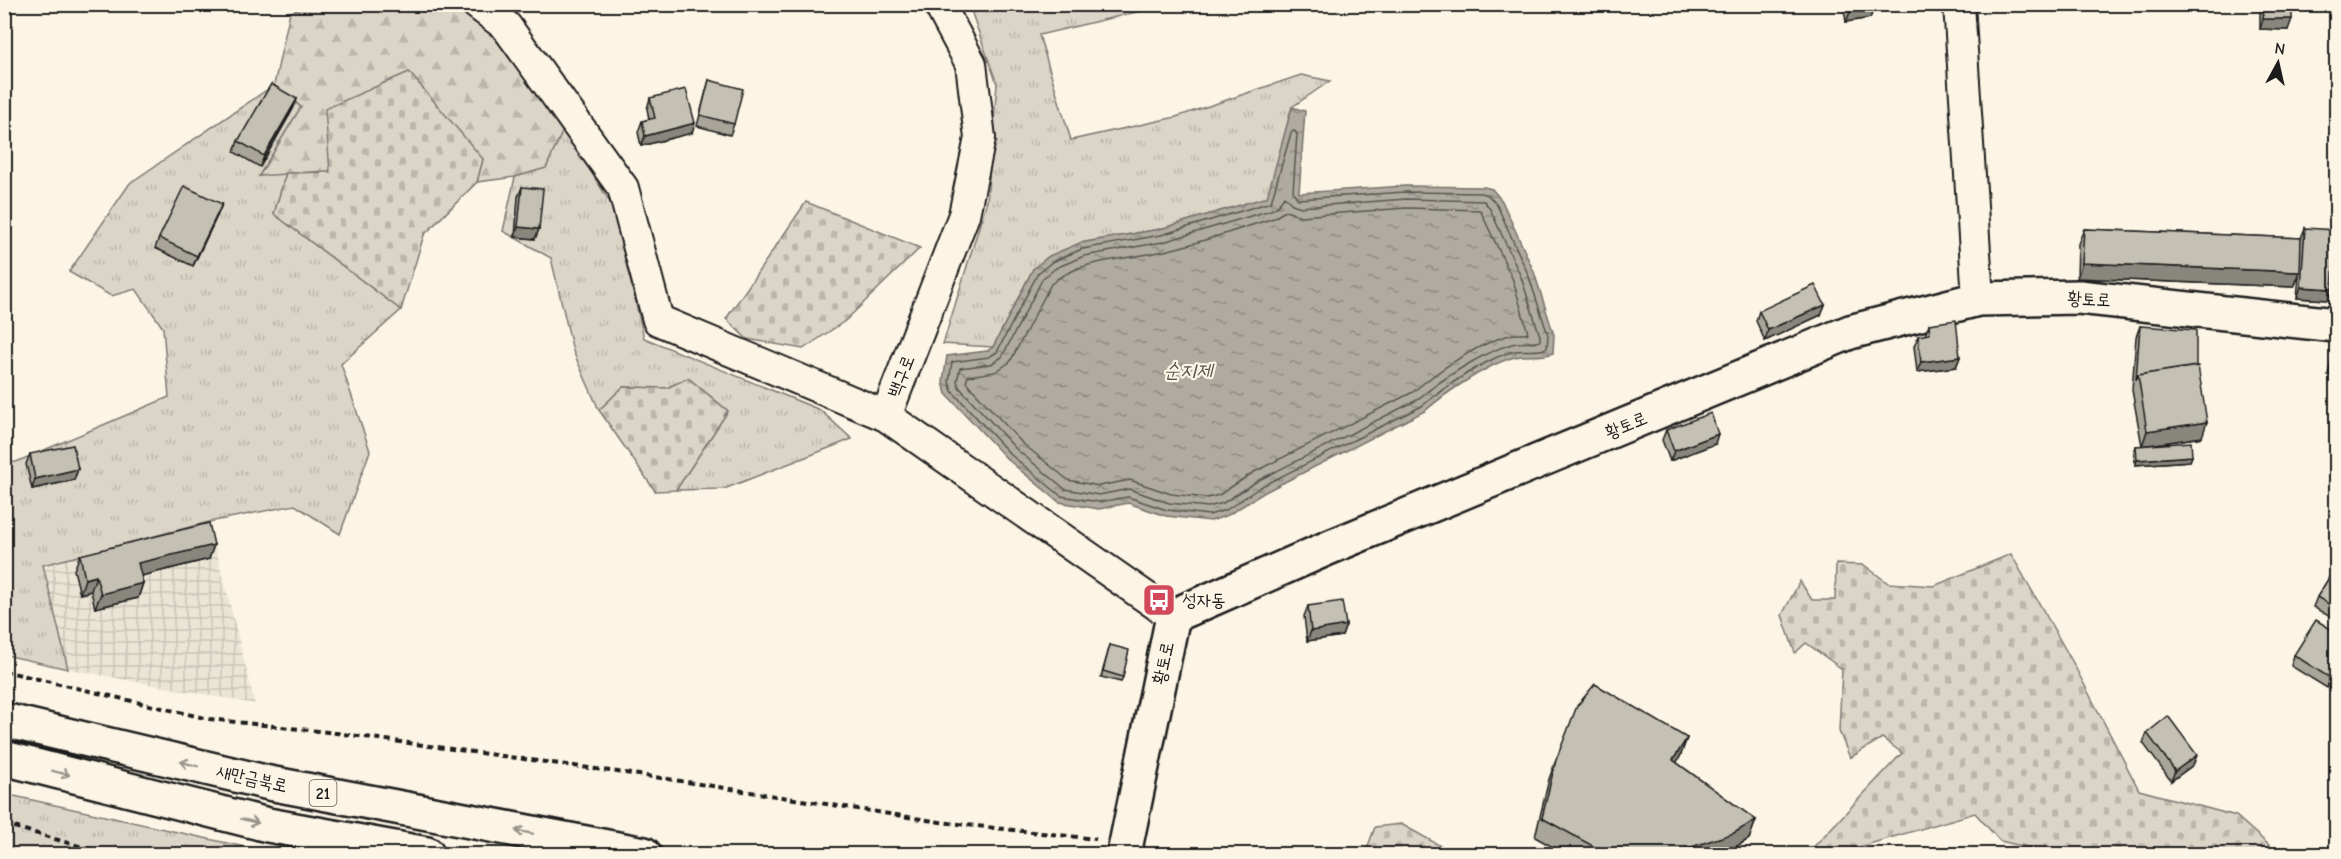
<svg xmlns="http://www.w3.org/2000/svg" width="2341" height="859" font-family="'Comic Neue','Poor Story',sans-serif">
	<style>
		.industrial { fill: url(#industrial-grid) }
		.grass { fill: url(#grass-tufts); stroke: #7c7872; stroke-width: 1.5 }
		.forest { fill: url(#forest-firs); stroke: #7c7872; stroke-width: 1.5 }
		.cemetery { fill: url(#cemetery-stones); stroke: #7c7872; stroke-width: 1.5 }
		.water { fill: url(#water-ripples); stroke: #75726c; stroke-width: 1.5 }
		.lines { fill: none; stroke-linecap: round; stroke-linejoin: round }
		.shore { stroke: #575551; stroke-width: 1.5 }
		.minor-casing { stroke: #1c1c1c; stroke-width: 34 }
		.major-casing { stroke: #1c1c1c; stroke-width: 38 }
		.highway-casing { stroke: #1c1c1c; stroke-width: 38 }
		.path { stroke: #1c1c1c; stroke-width: 4; stroke-dasharray: 6 4.5; stroke-linecap: butt }
		.minor { stroke: #fcf5e5; stroke-width: 30 }
		.major { stroke: #fcf5e5; stroke-width: 33 }
		.highway { stroke: #fcf5e5; stroke-width: 33 }
		.wall { fill: #a9a59a; stroke: #1c1c1c; stroke-width: 1.5 }
		.shaded-wall { fill: #89867d; stroke: #1c1c1c; stroke-width: 1.5 }
		.building { fill: #c4c0b3; stroke: #1c1c1c; stroke-width: 1.5 }
		.oneway { stroke: #97938b }
		.labels { text-anchor: middle; stroke-width: 4.5; stroke-linejoin: round; paint-order: stroke }
		.shield { fill: #fcf5e5; stroke: #5f5d58; stroke-width: 1.5 }
		.shield-label { font-size: 16px; font-weight: bold; fill: #1c1c1c }
		.street-label { font-size: 18px; fill: #1c1c1c; stroke: #fcf5e5 }
		.poi-label { font-size: 18px; fill: #1c1c1c; stroke: #fcf5e5; text-anchor: start }
		.water-label { font-size: 20px; font-style: italic; fill: #575551; stroke: #fcf5e5 }
	</style>
	<defs>
		<pattern id="industrial-grid" width="8" height="8" patternUnits="userSpaceOnUse" patternTransform="scale(1.5)"><rect width="8" height="8" fill="#ebe5d6"/><path d="M0 4h8M4 0v8" fill="none" stroke="#c9c4b7"/></pattern>
		<pattern id="grass-tufts" width="24" height="20" patternUnits="userSpaceOnUse" patternTransform="scale(1.5)"><rect width="24" height="20" fill="#dbd5c8"/><path d="M3 7l-1-3M5 7V3M7 7l1-3M15 17l-1-3M17 17v-4M19 17l1-3" fill="none" stroke="#bbb6ab"/></pattern>
		<pattern id="forest-firs" width="22" height="20" patternUnits="userSpaceOnUse" patternTransform="scale(1.5)"><rect width="22" height="20" fill="#dbd5c8"/><path d="M5 1l3.5 6h-7zM16 11l3.5 6h-7z" fill="#bbb6ab"/></pattern>
		<pattern id="cemetery-stones" width="16" height="16" patternUnits="userSpaceOnUse" patternTransform="scale(1.5)"><rect width="16" height="16" fill="#dbd5c8"/><path d="M2 7V4a2 2 0 0 1 4 0v3zM10 15v-3a2 2 0 0 1 4 0v3z" fill="#bbb6ab"/></pattern>
		<pattern id="water-ripples" width="26" height="14" patternUnits="userSpaceOnUse" patternTransform="scale(1.5)"><rect width="26" height="14" fill="#b0aba1"/><path d="M2 4q2-2 4 0t4 0M15 11q2-2 4 0t4 0" fill="none" stroke="#8e8a82"/></pattern>
	</defs>
	<rect width="100%" height="100%" fill="#fcf5e5"/>
	<filter id="ink" filterUnits="userSpaceOnUse"><feTurbulence type="fractalNoise" baseFrequency=".0167" numOctaves="2"/><feDisplacementMap in="SourceGraphic" scale="12" xChannelSelector="R" yChannelSelector="G"/><feConvolveMatrix kernelMatrix="1 2 1 2 8 2 1 2 1" color-interpolation-filters="sRGB"/></filter>
	<g filter="url(#ink)">
		<path class="industrial" d="M209,521L255,704L68,669L43,565Z"/>
		<path class="grass" d="M969,5H1166L1039,35L1071,140L1176,117L1301,75L1330,81L1292,107L1268,197L1160,229L1080,243L1033,269L993,347L943,344L987,201L997,84Z
			M274,85L301,107L259,176L286,173L274,214L401,310L341,364L370,451L340,534L295,505L209,522L43,565L68,669L5,655L4,463L16,462L169,397L163,328L136,289L111,296L69,272L130,183Z
			M564,128L613,207L644,338L820,410L852,439L724,489L676,490L728,411L688,378L667,388L623,387L599,410L573,351L551,258L503,231L515,177L546,168Z
			M4,794H5L277,854H30L5,846Z"/>
		<path class="forest" d="M315,5H460L485,23L564,128L546,168L515,177L477,182L483,159L259,176L301,107L274,85L290,12Z"/>
		<path class="cemetery" d="M409,72L483,159L477,182L424,235L401,310L274,214L286,173L330,172L325,109Z
			M806,202L920,248L845,321L803,349L747,339L726,319Z
			M688,378L728,411L676,490L655,491L599,410L623,387L667,388Z
			M2011,554L2072,661L2139,790L2236,816L2279,854H2057L2000,841L1975,813L1835,854H1807L1902,753L1882,738L1850,758L1839,731L1842,669L1806,643L1795,653L1782,615L1800,581L1812,600H1835L1836,564L1864,565L1888,583L1934,586Z
			M1401,824L1455,854H1365L1375,827Z"/>
		<path class="water" d="M1292,107L1305,111L1299,193L1405,186L1484,187L1492,189L1502,201L1534,272L1554,335L1553,353C1541,358 1528,354 1515,357C1490,363 1445,393 1425,411L1265,492L1228,515L1211,521L1166,516L1128,503L1099,509L1059,502L1007,459L946,394L943,382L947,356L987,351L993,347L1033,269L1049,256L1080,243L1160,229L1267,197Z"/>
		<g class="lines">
			<path class="shore" d="M1294,131L1297,134L1293,192L1298,199L1405,192L1482,193L1488,195L1497,205L1528,274L1548,335L1547,348C1537,353 1525,349 1515,351C1488,357 1443,388 1422,406L1262,486L1226,510L1209,515L1167,510L1128,497L1099,502L1061,496L1011,455L952,391L949,382L952,362L989,357L997,352L1038,273L1052,262L1082,249L1161,235L1271,202L1291,133Z
				M1284,196L1292,204L1301,207L1406,199L1484,201L1490,209L1521,277L1540,336V341C1531,344 1521,341 1512,344C1481,353 1442,379 1417,400L1259,480L1223,503L1208,507L1169,503L1129,489L1099,495L1065,489L1016,449L959,387L957,381L960,368L991,364L1002,357L1043,278L1056,268L1084,256L1163,242L1271,210L1278,206Z
				M1406,208L1480,210L1513,280L1528,333C1523,335 1516,333 1510,335C1479,343 1437,371 1413,392L1254,472L1219,495L1207,498L1171,494L1130,480L1099,486L1068,480L1022,443L966,382L968,376L995,372L1010,362L1051,284C1082,258 1126,260 1164,251C1201,243 1238,229 1274,218L1285,211L1301,216Z"/>
			<g class="minor-casing">
				<path id="minor" d="M477,4L506,26L623,188L658,320L886,416
					M939,4L971,64L980,138L964,215L886,416L1173,616
					M1959,4L1978,299"/>
			</g>
			<g class="major-casing">
				<path id="major" d="M1124,854L1173,616L1328,548L1850,332L1978,299L2079,297L2336,325"/>
			</g>
			<g class="highway-casing">
				<path id="highway" d="M4,720L269,783L644,854
					M4,758L268,825L427,854"/>
			</g>
			<path class="path" d="M4,671L209,719L336,733L668,779L940,822L1096,839
				M4,824L106,854"/>
			<use href="#minor" class="minor"/>
			<use href="#major" class="major"/>
			<use href="#highway" class="highway"/>
		</g>
		<path class="wall" d="M1843,4H1873L1874,8L1870,18L1846,22Z
			M2260,4H2292L2288,30L2260,29Z
			M709,80L734,124L730,135L697,126L706,91Z
			M650,98L692,133L641,146L638,132L642,121L649,119L647,109Z
			M297,99L293,109L260,167L234,152L238,141Z
			M522,187L539,229L535,239L515,237L518,197Z
			M222,204L218,214L193,266L155,248L159,238Z
			M2305,228L2328,300L2297,298L2299,275L2294,287L2077,278L2078,244L2084,229L2301,238Z
			M1759,311L1821,315L1765,341L1756,321Z
			M1929,324L1960,357L1956,367L1917,372L1914,346L1918,336L1925,335Z
			M2140,326L2196,366L2202,437L2142,446L2132,390L2136,337Z
			M2337,339V376L2328,375L2334,347Z
			M1666,430L1715,444L1670,461L1662,440Z
			M2136,446L2192,456L2190,461L2135,465L2134,452Z
			M30,454L78,469L74,480L32,489L26,464Z
			M214,545L209,559L141,576L143,583L138,598L95,608L91,591L80,594L74,570L80,555Z
			M2337,565V621L2313,607L2317,597Z
			M1308,606L1346,625L1342,636L1307,641L1304,616Z
			M2337,633V672L2327,688L2291,666L2294,655Z
			M1110,645L1123,677L1121,682L1101,677Z
			M2147,733L2197,755L2193,765L2171,781L2143,743Z
			M1687,738L1680,757L1676,762L1756,820L1749,839L1727,852L1720,855H1567L1535,837L1549,779L1556,760Z"/>
		<path class="shaded-wall" d="M1874,8L1870,18L1846,22L1850,12Z
			M2263,19H2292L2288,30L2260,29Z
			M297,99L293,109L260,167L264,156Z
			M695,123L692,133L641,146L645,136Z
			M222,204L218,214L193,266L197,256Z
			M518,227L539,229L535,239L515,237Z
			M2082,263L2300,272L2294,287L2077,278Z
			M2301,287L2332,289L2328,300L2297,298Z
			M1825,305L1821,315L1765,341L1768,330Z
			M1960,357L1956,367L1917,372L1921,362Z
			M2207,422L2202,437L2142,446L2147,431Z
			M1718,434L1715,444L1670,461L1674,451Z
			M2192,456L2190,461L2135,465L2137,460Z
			M78,469L74,480L32,489L35,479Z
			M214,545L209,559L133,578L138,563Z
			M96,576L91,591L80,594L85,579Z
			M143,583L138,598L95,608L101,594Z
			M1346,625L1342,636L1307,641L1311,631Z
			M2337,668V672L2327,688L2330,678Z
			M1687,738L1680,757L1666,779L1673,760Z
			M2197,755L2193,765L2171,781L2175,771Z
			M1756,820L1749,839L1727,852L1720,855H1667Z"/>
		<path class="building" d="M1849,4H1873L1874,8L1850,12Z
			M2264,4H2292V19H2263Z
			M709,80L743,89L734,124L700,115Z
			M271,84L297,99L264,156L238,141Z
			M686,89L695,123L645,136L642,121L655,118L650,98Z
			M184,186L222,204L197,256L159,238Z
			M522,187L543,189L539,229L518,227Z
			M2305,228L2336,230L2332,289L2301,287Z
			M2084,229L2301,238L2300,272L2082,263Z
			M1815,285L1825,305L1768,330L1759,311Z
			M1956,320L1960,357L1921,362L1918,336L1930,334L1929,324Z
			M2140,326L2196,330V366L2138,375L2136,380Z
			M2337,340V365L2332,364Z
			M2198,366L2207,422L2147,431L2138,375Z
			M1711,413L1718,434L1674,451L1666,430Z
			M2191,442L2192,456L2137,460L2136,446Z
			M73,445L78,469L35,479L30,454Z
			M209,523L214,545L138,563L143,583L101,594L96,576L85,579L80,555Z
			M2337,565V609L2317,597Z
			M1342,601L1346,625L1311,631L1308,606Z
			M2316,620L2337,633V668L2330,678L2294,655Z
			M1110,645L1129,650L1123,677L1103,671Z
			M1595,684L1687,738L1673,760L1756,820L1734,833L1667,855H1609L1542,818L1556,760L1577,706Z
			M2168,716L2197,755L2175,771L2147,733Z"/>
		<defs><path id="oneway-shaft" d="M-6 0H5M1.5-3L5.5 0L1.5 3" fill="none" stroke-width="1.6" stroke-linecap="round" stroke-linejoin="round" transform="scale(1.5)"/></defs>
		<g class="oneway">
			<use href="#oneway-shaft" transform="translate(189 764) rotate(-166)"/>
			<use href="#oneway-shaft" transform="translate(61 773) rotate(14)"/>
			<use href="#oneway-shaft" transform="translate(250 821) rotate(14)"/>
			<use href="#oneway-shaft" transform="translate(524 832) rotate(-169)"/>
		</g>
	</g>
	<defs>
		<g id="bus-square" transform="scale(1.725)"><rect x="-9" y="-9" width="18" height="18" rx="4" fill="#d1495b" stroke="#fcf5e5"/><path d="M-5-6H5V4H4V6H2V4H-2V6H-4V4H-5ZM-3.5-4V0h7V-4ZM-3.5 1.2v1.5H-2V1.2ZM2 1.2v1.5H3.5V1.2Z" fill="#fff"/></g>
	</defs>
	<g fill-rule="evenodd">
		<use href="#bus-square" x="1159" y="600"/>
	</g>
	<g class="labels">
		<rect class="shield" x="309.5" y="780" width="27" height="26" rx="4.5"/>
		<g class="shield-label">
			<text x="323" y="799">21</text>
		</g>
		<g class="street-label">
			<text transform="translate(2089 299) rotate(3)" y="6">황토로</text>
			<text transform="translate(901 376) rotate(-69)" y="6">백구로</text>
			<text transform="translate(1626 425) rotate(-22)" y="6">황토로</text>
			<text transform="translate(1163 663) rotate(-78)" y="6">황토로</text>
			<text transform="translate(252 778) rotate(13)" y="6">새만금북로</text>
		</g>
		<g class="poi-label">
			<text x="1182" y="606">성자동</text>
		</g>
		<g class="water-label">
			<text x="1188" y="377">순지제</text>
		</g>
	</g>
	<rect width="2341" height="859" fill="none" stroke="#fcf5e5" stroke-width="24"/>
	<rect x="12" y="12" width="2317" height="835" fill="none" stroke="#1c1c1c" stroke-width="2" filter="url(#ink)"/>
	<g transform="translate(2278 63) rotate(8)" stroke="#fcf5e5" stroke-width="4.5" paint-order="stroke">
	<path d="M0-4.5L10 22L0 15L-10 22Z" fill="#1c1c1c"/>
	<text y="-9" font-size="16" font-weight="bold" text-anchor="middle" fill="#1c1c1c">N</text>
	</g>
</svg>
